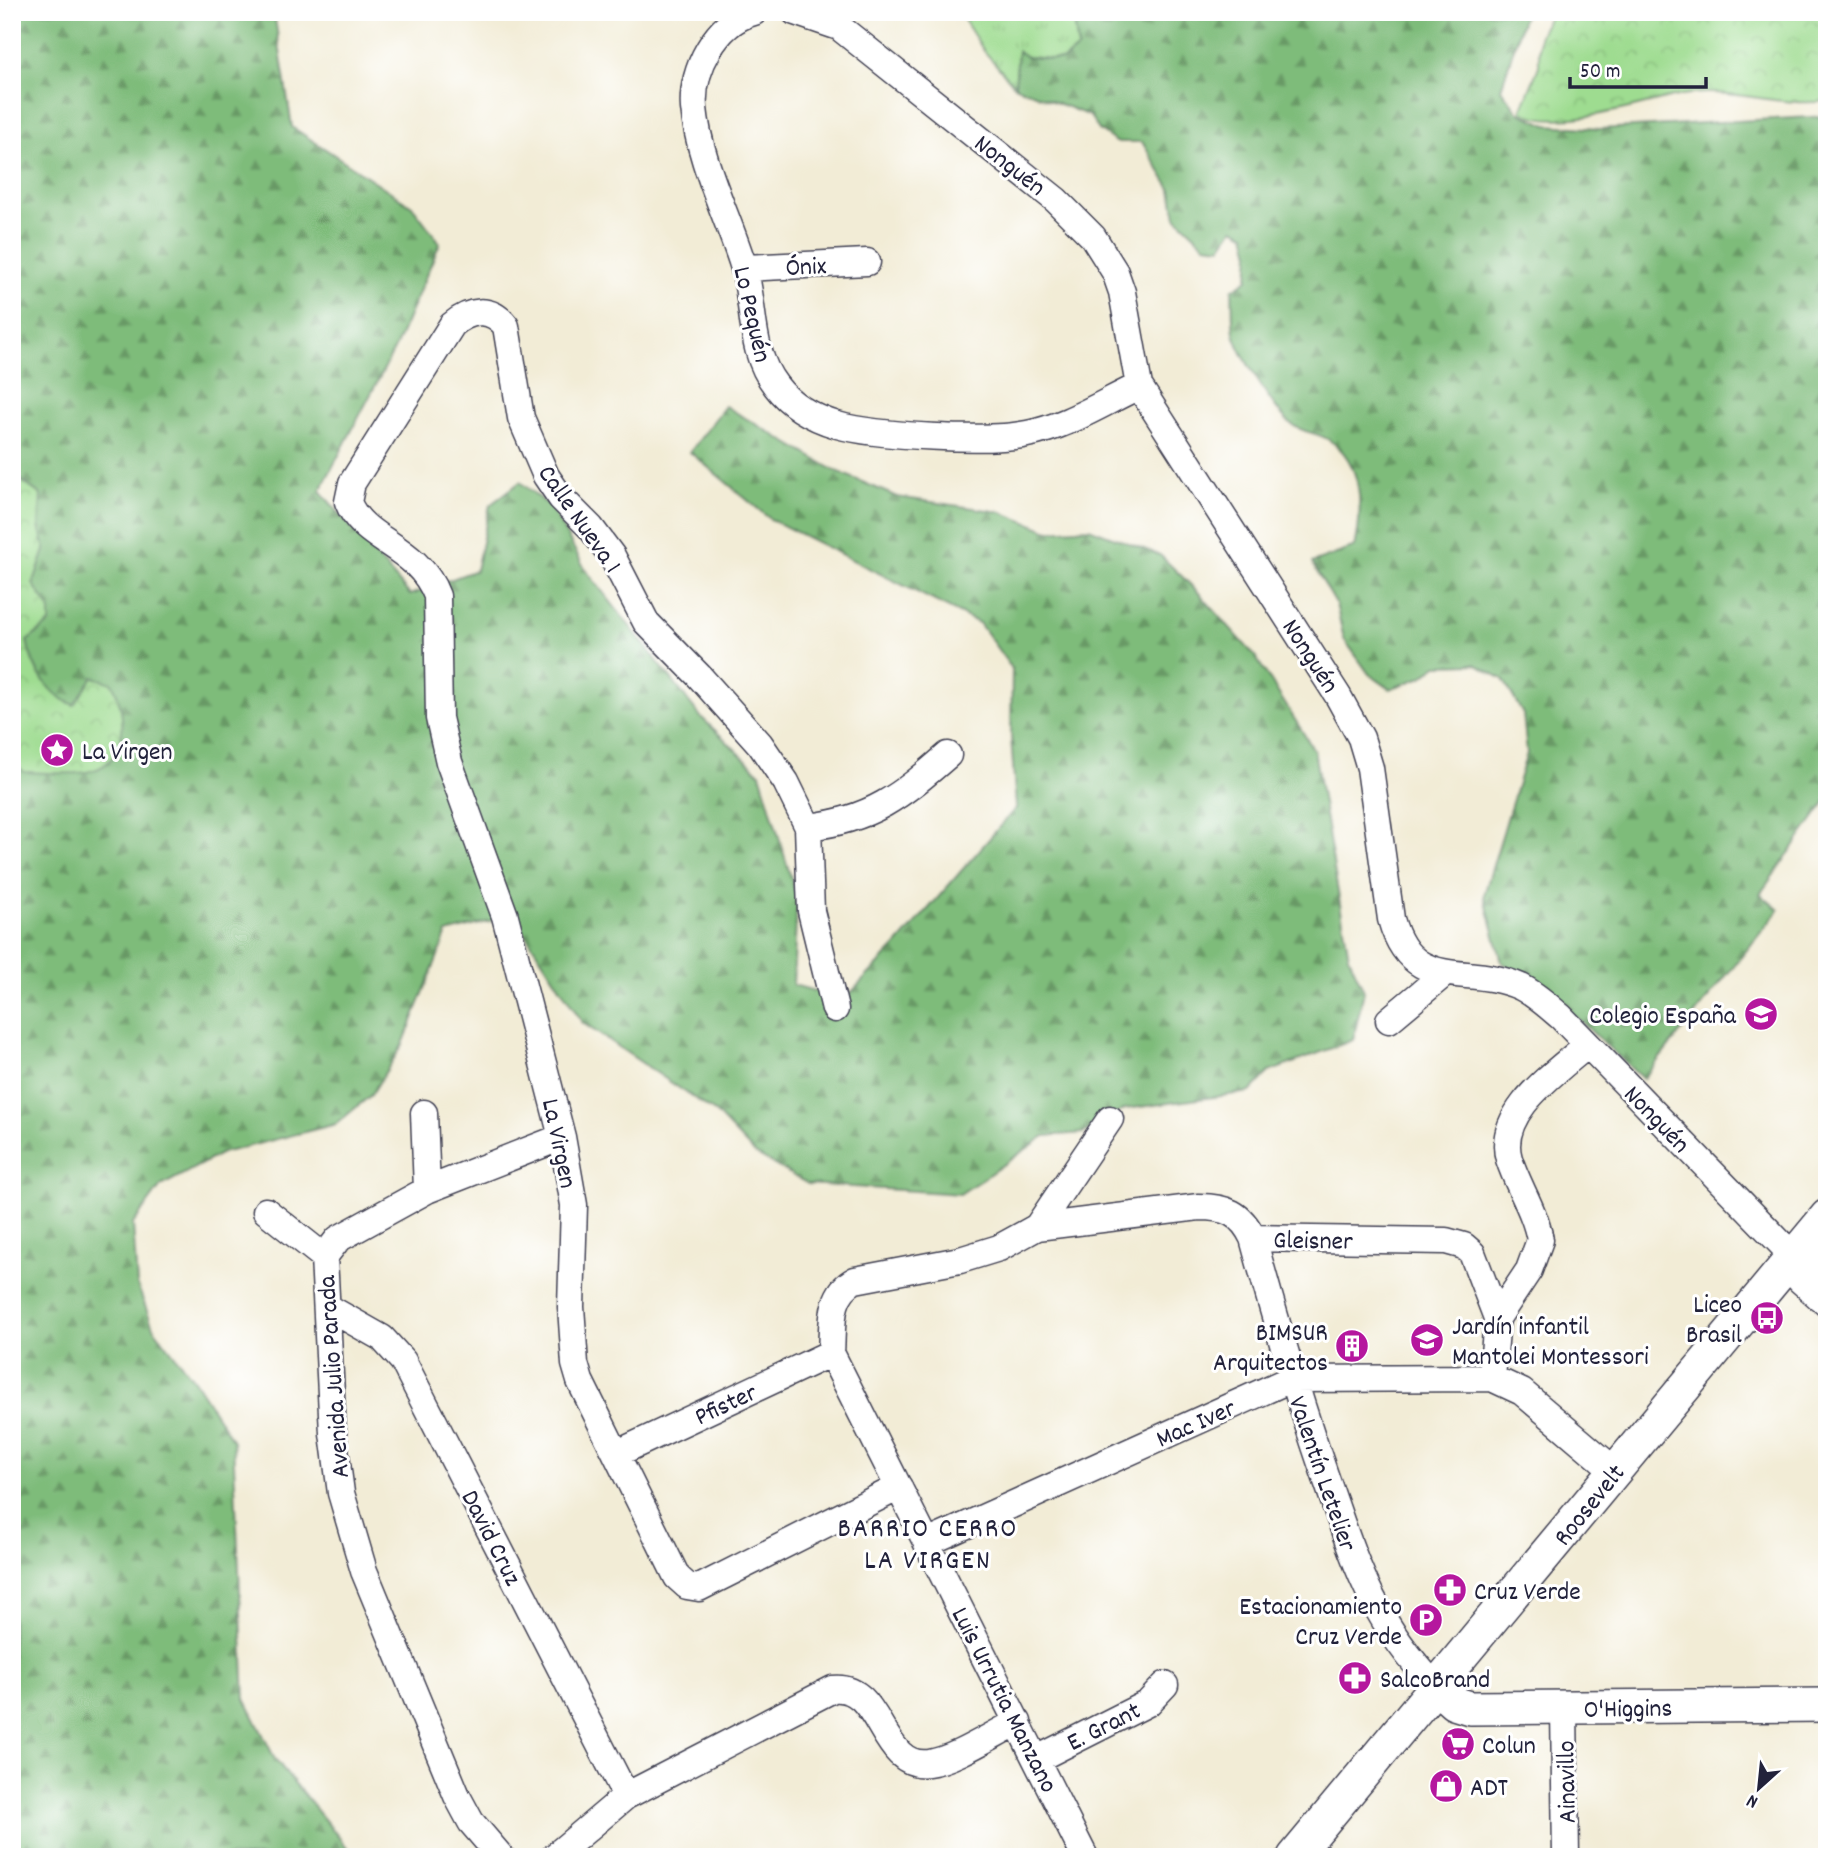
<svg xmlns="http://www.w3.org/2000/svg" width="1839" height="1869" font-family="Dekko,sans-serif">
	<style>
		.grass { fill: url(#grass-tufts); stroke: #607f66; stroke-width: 2 }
		.forest { fill: url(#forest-firs); stroke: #506f5a; stroke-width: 2 }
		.park { fill: url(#park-crowns); stroke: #607f66; stroke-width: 2 }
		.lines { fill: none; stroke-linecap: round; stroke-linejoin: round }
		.minor-casing { stroke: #414052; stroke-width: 29 }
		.major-casing { stroke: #414052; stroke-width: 36 }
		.minor { stroke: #fff; stroke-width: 26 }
		.major { stroke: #fff; stroke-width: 33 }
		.labels { text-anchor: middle; stroke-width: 6; stroke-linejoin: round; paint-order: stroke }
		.street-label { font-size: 26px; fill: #22223b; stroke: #fff }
		.poi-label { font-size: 26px; fill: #22223b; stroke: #fff; text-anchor: start }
		.neighbourhood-label { font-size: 28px; letter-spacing: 2px; fill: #22223b; stroke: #fff }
	</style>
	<defs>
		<pattern id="grass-tufts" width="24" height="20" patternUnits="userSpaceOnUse" patternTransform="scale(1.75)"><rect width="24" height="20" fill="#9edc90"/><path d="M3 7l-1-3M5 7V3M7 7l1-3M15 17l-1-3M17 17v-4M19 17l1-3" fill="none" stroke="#88bc7d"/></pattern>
		<pattern id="forest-firs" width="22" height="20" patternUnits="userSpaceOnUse" patternTransform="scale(1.75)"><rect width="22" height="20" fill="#7ebc7a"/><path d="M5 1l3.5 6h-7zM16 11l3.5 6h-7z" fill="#679865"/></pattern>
		<pattern id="park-crowns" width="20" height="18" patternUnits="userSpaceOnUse" patternTransform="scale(1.75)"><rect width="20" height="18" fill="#9edc90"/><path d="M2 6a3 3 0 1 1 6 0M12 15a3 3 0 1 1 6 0" fill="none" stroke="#88bc7d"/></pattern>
	</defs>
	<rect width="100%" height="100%" fill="#fff"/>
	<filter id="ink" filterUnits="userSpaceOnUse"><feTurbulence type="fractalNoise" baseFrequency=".0143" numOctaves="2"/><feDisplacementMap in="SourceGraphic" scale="14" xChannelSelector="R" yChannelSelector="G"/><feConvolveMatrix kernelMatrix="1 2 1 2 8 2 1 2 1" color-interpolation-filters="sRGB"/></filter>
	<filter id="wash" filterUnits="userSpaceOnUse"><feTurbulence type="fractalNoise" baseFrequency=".00686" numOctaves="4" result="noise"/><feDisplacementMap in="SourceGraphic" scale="28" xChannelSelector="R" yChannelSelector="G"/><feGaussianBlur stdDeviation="1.57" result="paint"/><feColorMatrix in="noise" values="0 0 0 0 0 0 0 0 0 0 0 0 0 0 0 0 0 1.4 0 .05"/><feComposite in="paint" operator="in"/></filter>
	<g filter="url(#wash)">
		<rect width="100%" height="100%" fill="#f2ecd6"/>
		<path class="grass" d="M959,12H1073L1078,48L1063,60L1027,57L1018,52L1015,86L984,51Z"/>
		<path class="forest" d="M12,12H274L292,127L412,206L440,243L396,346L320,491L410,595L476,570L490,505L520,482L551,507L585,569L701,717L760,773L797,898L793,985L845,999L896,946L1016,808L1011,737L1012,669L979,623L770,519L690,452L725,406L834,470L897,497L1001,512L1049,531L1089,528L1160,555L1199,593L1255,656L1314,750L1349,957L1364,991L1353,1040L1269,1072L1250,1092L1125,1109L1084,1133L1045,1136L960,1194L808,1184L755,1154L716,1113L583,1023L513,915L447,933L403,1044L371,1095L336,1124L222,1153L161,1186L133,1224L137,1284L153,1327L194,1380L233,1441L245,1699L275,1759L355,1857H12V760L24,772L74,705C48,695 32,668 27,641L50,623V609L33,584L45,550L39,526L41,495L21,480L12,487Z
			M1073,12H1525L1501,89L1519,113L1547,125L1599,129L1827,116V800L1760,894L1779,910L1643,1079L1577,1018L1502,962L1484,895L1527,753L1523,714L1503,679L1475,664L1437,665L1422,677L1390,689L1369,674L1344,639L1336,604L1312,563L1355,547C1363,511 1364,462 1329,440C1317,432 1301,433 1290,423C1274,409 1238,352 1234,333C1232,319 1233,304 1232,290L1248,279L1250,253L1245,234L1234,228L1221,247L1205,245L1176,217L1171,189L1142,142H1116L1099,130L1090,116L1015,86L1018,51L1027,57L1063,60L1078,48Z"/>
		<path class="park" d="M1551,12H1827V101C1778,108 1727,85 1677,96C1640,105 1553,132 1521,111L1539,66V37Z
			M20,480L41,495L39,526L45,550L33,584L50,609V623L27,641C32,668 48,696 74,705L93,677L112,683C127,712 130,760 91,771C75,776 42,772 24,772L12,760V487Z"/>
	</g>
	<g filter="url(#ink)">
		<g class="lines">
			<g class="minor-casing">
				<path id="minor" d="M754,12C716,22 691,70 694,108C699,161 727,214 743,265C756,306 748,350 776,386C791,406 814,418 837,425C876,436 988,442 1027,434C1066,427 1104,402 1139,386
					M795,12L839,27L1056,200L1093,237L1115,272L1122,292L1139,386L1338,696L1361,738L1370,768L1391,919C1412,995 1467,962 1521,987C1535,994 1548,1006 1561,1017L1793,1256L1800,1280L1827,1304
					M745,268L867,262
					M808,827C871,820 901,796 948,755
					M835,1009L811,911L808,827L786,782L760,744L699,676L646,622L612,556L591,528L561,498L546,476L521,418L506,326C490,306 469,310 452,325L352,483L348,502C363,542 418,545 437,596L439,718L449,762L505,916L562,1137L574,1205L571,1307L575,1364L580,1381L677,1577L687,1586L699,1588L899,1487
					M1389,1020L1444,974
					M424,1113L427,1190
					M266,1211L324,1257
					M1037,1227L1110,1119
					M1253,1238L1446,1241L1464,1246L1472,1253L1497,1318L1492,1378
					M329,1308L382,1338L403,1361L626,1796
					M1497,1318L1529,1270L1540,1240C1535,1211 1518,1187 1509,1159C1495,1112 1558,1071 1587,1045
					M831,1353C833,1327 828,1294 855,1280L960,1260L999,1248L1037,1227L1199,1207C1226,1207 1241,1213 1253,1238C1275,1319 1298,1398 1326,1478C1356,1564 1371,1619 1436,1687
					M831,1353L1085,1857
					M618,1453L831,1353
					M927,1543L1291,1379L1492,1378L1522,1392L1615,1471
					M1564,1708L1566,1857
					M1037,1759L1148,1703L1165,1685
					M501,1857L471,1822L457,1796L364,1571L341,1493L333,1433L324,1257L338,1239L427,1190L562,1137
					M554,1857L626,1796L833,1689C883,1683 879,1770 929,1763C956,1759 993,1734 1018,1722"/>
			</g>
			<g class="major-casing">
				<path id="major" d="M1793,1256L1808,1260L1827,1274
					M1436,1687L1454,1703L1470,1708L1827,1705
					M1294,1857L1827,1216"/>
			</g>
			<use href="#minor" class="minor"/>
			<use href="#major" class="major"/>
		</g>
	</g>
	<defs>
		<g id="sight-disc" transform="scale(1.75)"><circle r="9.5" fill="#b5179e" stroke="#fff"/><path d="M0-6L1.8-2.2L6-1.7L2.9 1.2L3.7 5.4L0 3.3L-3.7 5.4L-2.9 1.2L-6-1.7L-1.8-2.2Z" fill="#fff"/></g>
		<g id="school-disc" transform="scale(1.75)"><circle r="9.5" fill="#b5179e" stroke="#fff"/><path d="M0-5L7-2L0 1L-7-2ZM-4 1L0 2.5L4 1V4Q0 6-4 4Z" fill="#fff"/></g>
		<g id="bus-disc" transform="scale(1.75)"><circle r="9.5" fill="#b5179e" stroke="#fff"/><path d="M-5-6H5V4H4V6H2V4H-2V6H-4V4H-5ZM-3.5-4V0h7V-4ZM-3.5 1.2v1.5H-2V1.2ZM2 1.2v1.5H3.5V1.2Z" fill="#fff"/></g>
		<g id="building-disc" transform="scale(1.75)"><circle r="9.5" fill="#b5179e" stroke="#fff"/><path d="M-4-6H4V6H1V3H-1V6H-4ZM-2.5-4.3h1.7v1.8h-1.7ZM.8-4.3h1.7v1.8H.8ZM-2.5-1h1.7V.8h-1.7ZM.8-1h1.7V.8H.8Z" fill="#fff"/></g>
		<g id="pharmacy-disc" transform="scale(1.75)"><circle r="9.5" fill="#b5179e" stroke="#fff"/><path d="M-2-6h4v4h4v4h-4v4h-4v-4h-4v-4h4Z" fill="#fff"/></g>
		<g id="parking-disc" transform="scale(1.75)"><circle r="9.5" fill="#b5179e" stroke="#fff"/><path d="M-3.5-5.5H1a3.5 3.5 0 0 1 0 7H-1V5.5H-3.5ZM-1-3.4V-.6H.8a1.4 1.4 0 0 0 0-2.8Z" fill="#fff"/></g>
		<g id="supermarket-disc" transform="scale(1.75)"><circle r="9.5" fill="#b5179e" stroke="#fff"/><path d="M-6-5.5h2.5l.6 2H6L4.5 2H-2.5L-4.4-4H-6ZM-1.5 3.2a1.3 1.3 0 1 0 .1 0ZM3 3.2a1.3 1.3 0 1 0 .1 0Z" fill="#fff"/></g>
		<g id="shop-disc" transform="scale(1.75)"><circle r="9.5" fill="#b5179e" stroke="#fff"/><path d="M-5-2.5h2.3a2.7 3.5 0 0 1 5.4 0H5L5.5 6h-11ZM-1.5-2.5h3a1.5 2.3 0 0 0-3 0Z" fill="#fff"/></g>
	</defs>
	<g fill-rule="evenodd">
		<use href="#sight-disc" x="57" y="750"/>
		<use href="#school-disc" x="1761" y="1014"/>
		<use href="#bus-disc" x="1767" y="1318"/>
		<use href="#school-disc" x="1427" y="1340"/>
		<use href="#building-disc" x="1352" y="1346"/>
		<use href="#pharmacy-disc" x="1450" y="1590"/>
		<use href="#parking-disc" x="1426" y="1620"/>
		<use href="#pharmacy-disc" x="1355" y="1678"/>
		<use href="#supermarket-disc" x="1458" y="1744"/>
		<use href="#shop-disc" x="1446" y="1786"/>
	</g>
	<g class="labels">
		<g class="street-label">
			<text transform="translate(1011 164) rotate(38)" y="9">Nonguén</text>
			<text transform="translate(806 265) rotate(-3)" y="9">Ónix</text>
			<text transform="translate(754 314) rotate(77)" y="9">Lo Pequén</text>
			<text transform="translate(581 518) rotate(55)" y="9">Calle Nueva 1</text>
			<text transform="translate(1312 655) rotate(57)" y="9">Nonguén</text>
			<text transform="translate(1658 1118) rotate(46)" y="9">Nonguén</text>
			<text transform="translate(561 1143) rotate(78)" y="9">La Virgen</text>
			<text transform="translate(1313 1239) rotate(1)" y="9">Gleisner</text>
			<text transform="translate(332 1377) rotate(-94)" y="9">Avenida Julio Parada</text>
			<text transform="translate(725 1403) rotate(-25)" y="9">Pfister</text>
			<text transform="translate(1195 1422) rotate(-24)" y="9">Mac Iver</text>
			<text transform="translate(1324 1473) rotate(71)" y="9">Valentín Letelier</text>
			<text transform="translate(1588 1504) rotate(-51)" y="9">Roosevelt</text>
			<text transform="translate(493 1537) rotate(63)" y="9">David Cruz</text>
			<text transform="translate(1006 1699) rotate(63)" y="9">Luis Urrutia Manzano</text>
			<text transform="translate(1628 1707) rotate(-1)" y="9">O'Higgins</text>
			<text transform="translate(1103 1725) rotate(-27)" y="9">E. Grant</text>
			<text transform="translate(1565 1782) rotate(-91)" y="9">Ainavillo</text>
		</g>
		<g class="poi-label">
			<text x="82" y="759">La Virgen</text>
			<text x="1736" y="1023" text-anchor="end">Colegio España</text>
			<text x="1742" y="1312" text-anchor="end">Liceo<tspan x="1742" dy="30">Brasil</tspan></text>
			<text x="1452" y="1334">Jardín infantil<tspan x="1452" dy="30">Mantolei Montessori</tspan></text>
			<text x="1328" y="1340" text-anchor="end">BIMSUR<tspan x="1328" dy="30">Arquitectos</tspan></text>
			<text x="1474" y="1599">Cruz Verde</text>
			<text x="1402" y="1614" text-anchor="end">Estacionamiento<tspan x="1402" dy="30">Cruz Verde</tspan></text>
			<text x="1380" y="1687">SalcoBrand</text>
			<text x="1482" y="1753">Colun</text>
			<text x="1470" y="1795">ADT</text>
		</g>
		<g class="neighbourhood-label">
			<text x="928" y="1536">BARRIO CERRO<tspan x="928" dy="32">LA VIRGEN</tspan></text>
		</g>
	</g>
	<rect width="1839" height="1869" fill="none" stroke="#fff" stroke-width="42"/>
	<g transform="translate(1759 1788) rotate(207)" stroke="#ffffff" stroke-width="5" paint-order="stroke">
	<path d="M0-5L12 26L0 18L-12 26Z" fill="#22223b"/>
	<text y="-10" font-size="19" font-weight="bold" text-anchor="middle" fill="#22223b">N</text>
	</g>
	<path d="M1570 77v10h136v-10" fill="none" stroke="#22223b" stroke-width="3.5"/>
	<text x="1580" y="77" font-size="21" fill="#22223b" stroke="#ffffff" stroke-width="5" paint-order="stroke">50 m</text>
</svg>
